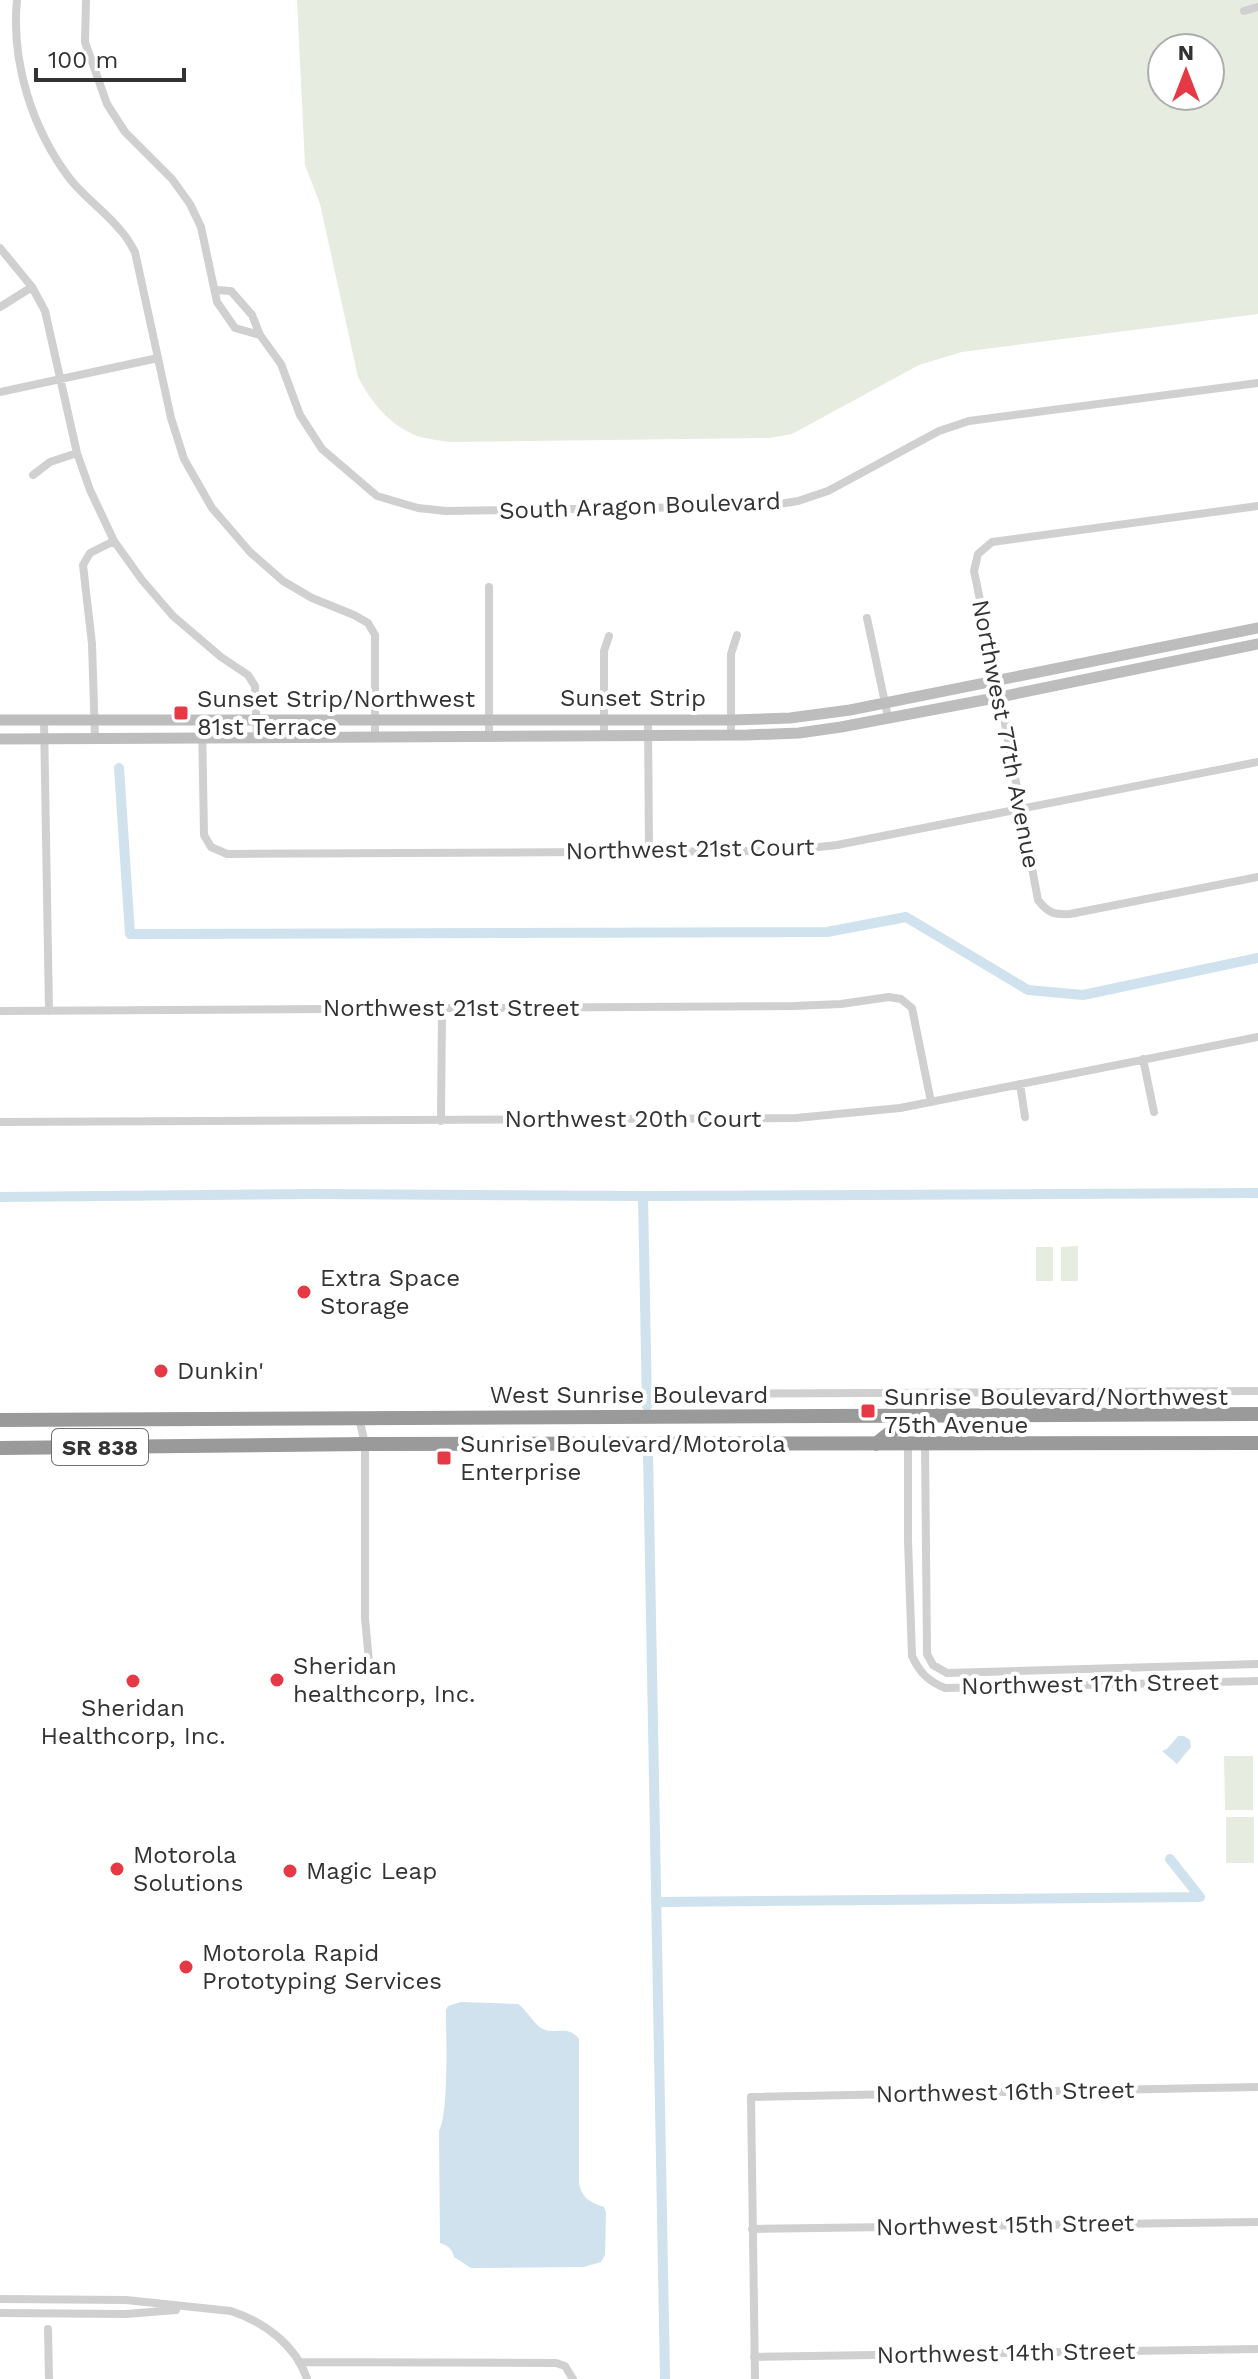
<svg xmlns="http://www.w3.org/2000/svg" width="1258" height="2379" font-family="'Work Sans',sans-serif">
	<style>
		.green { fill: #e6ecdf; fill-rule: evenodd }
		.water { fill: #cfe2ee }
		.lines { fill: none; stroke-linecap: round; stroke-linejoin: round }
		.canal { stroke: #cfe2ee; stroke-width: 10 }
		.street { stroke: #d0d0d0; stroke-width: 8 }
		.secondary { stroke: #bdbdbd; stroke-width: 11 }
		.highway { stroke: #9a9a9a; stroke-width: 14 }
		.poi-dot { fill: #e63946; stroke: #fff; stroke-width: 3 }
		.labels { text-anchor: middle; stroke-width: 8; stroke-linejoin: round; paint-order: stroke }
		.shield { fill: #fff; stroke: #707070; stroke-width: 2 }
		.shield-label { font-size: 22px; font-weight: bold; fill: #333 }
		.street-label { font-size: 24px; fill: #333; stroke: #fff }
		.poi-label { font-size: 24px; fill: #333; stroke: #fff; text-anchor: start }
	</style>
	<rect width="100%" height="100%" fill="#fff"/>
	<path class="green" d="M297,0H1258V314L962,352L919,365L792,434L770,438L449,442C439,440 427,439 417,436C389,425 371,402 358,377L320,204L305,165ZM1162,48H1210V96H1162Z
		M1078,1246V1281H1061V1247Z
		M1036,1247H1053V1281H1036Z
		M1224,1756H1253V1810H1225Z
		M1226,1817H1254V1863H1226Z"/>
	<path class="water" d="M1178,1736H1184L1190,1740L1191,1747L1177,1764L1162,1751L1167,1749Z
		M461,2002L518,2004C527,2010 532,2022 541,2028C554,2036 568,2024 579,2039V2182C581,2198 590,2202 604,2207L606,2213L605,2255L601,2262L584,2267L471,2268L454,2257C452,2248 448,2246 440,2243L439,2131C449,2114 446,2035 446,2010L448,2006Z"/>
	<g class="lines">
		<path class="canal" d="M119,768L130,934L827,932L906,917L1028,990L1083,995L1258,958
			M643,1196L647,1406
			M0,1197L316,1194L643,1196L1258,1193
			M648,1453L665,2379
			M657,1902L1200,1897L1170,1859"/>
		<path class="street" d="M17,0C11,62 32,129 70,179C85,198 106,212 121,231C127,237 131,245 135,252L171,418L184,459L212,508L250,552L283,581L312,598L354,615L368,623L375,635V736
			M86,0L85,42L107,104L125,132L172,179L190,204L201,227L217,302L235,328L260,335
			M1244,11L1258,7
			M0,248L32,287L45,311L77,453L90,490L114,541L142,580L173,616L221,657L248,675L255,686L257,738
			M216,290L231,291L252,315L260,335L281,364L300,415L322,449L377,496L418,508L446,511L767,506L798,501L828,491L939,431L969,421L1258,383
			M0,307L32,287
			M0,392L158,358
			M33,475L50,462L77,453
			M1258,506L992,542L978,554L974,571L1000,697L1038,900C1048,913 1054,915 1070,914L1258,877
			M867,618L888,717
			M44,720L49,1011
			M648,720L649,851
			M202,721L204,835L211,847L227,854L783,851L837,845L1258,762
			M489,735V587
			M604,735V651L609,636
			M731,735V654L737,635
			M95,739L92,644L83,565L90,553L114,541
			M0,1011L794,1006L841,1004L889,997L901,999L912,1008L931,1102
			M1143,1059L1154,1112
			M1020,1084L1025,1117
			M441,1121L442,1009
			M0,1122L796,1118L900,1108L1258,1037
			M679,1394L1258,1391
			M911,1416L919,1393
			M359,1418L365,1444V1618L370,1672
			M925,1443L927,1654L933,1665L947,1673L1258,1664
			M908,1444V1540L912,1656C920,1673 928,1681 945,1688L1258,1681
			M752,2229L1258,2222
			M0,2299L126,2300L231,2311C264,2322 296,2345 307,2379
			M0,2313L126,2314L176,2310
			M48,2329L49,2379
			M754,2357L1258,2349
			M299,2362L556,2363L565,2366L573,2379
			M755,2379L751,2097L1258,2087"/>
		<path class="secondary" d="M0,720H732L790,718L850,710L1258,628
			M0,739L747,735L799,733L841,727L1000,697L1258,644"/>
		<path class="highway" d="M0,1420L1258,1414
			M876,1444L911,1416
			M0,1448L365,1444L1258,1443"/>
	</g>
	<g class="poi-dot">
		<rect x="173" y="705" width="16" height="16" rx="4"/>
		<circle cx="304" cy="1292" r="8"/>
		<circle cx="161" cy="1371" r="8"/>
		<rect x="860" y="1403" width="16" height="16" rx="4"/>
		<rect x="436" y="1450" width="16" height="16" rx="4"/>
		<circle cx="277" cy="1680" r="8"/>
		<circle cx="133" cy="1681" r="8"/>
		<circle cx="117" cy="1869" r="8"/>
		<circle cx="290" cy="1871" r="8"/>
		<circle cx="186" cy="1967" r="8"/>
	</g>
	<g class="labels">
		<rect class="shield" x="52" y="1429" width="96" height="36" rx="6"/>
		<g class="shield-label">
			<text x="100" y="1455">SR 838</text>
		</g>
		<g class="street-label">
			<text transform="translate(640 506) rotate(-2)" y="8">South Aragon Boulevard</text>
			<text x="633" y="706">Sunset Strip</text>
			<text transform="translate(1006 734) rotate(79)" y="8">Northwest 77th Avenue</text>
			<text transform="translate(690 849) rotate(-1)" y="8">Northwest 21st Court</text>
			<text x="451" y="1016">Northwest 21st Street</text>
			<text x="633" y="1127">Northwest 20th Court</text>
			<text x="629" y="1403">West Sunrise Boulevard</text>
			<text transform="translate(1090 1684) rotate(-1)" y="8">Northwest 17th Street</text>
			<text transform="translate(1005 2092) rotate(-1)" y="8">Northwest 16th Street</text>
			<text transform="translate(1005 2225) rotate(-1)" y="8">Northwest 15th Street</text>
			<text transform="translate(1006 2353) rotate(-1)" y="8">Northwest 14th Street</text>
		</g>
		<g class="poi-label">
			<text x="197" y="707">Sunset Strip/Northwest<tspan x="197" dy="28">81st Terrace</tspan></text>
			<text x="320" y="1286">Extra Space<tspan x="320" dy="28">Storage</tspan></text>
			<text x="177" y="1379">Dunkin'</text>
			<text x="884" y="1405">Sunrise Boulevard/Northwest<tspan x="884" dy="28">75th Avenue</tspan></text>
			<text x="460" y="1452">Sunrise Boulevard/Motorola<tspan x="460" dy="28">Enterprise</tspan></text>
			<text x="293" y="1674">Sheridan<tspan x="293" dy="28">healthcorp, Inc.</tspan></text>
			<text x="133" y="1716" text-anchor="middle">Sheridan<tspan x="133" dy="28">Healthcorp, Inc.</tspan></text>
			<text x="133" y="1863">Motorola<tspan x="133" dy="28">Solutions</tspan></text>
			<text x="306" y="1879">Magic Leap</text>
			<text x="202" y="1961">Motorola Rapid<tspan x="202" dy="28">Prototyping Services</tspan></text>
		</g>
	</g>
	<g transform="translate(1186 72)"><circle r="38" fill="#ffffff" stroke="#adadad" stroke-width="2"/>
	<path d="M0-6L14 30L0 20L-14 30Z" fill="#e63946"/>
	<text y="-12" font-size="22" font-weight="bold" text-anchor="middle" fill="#333333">N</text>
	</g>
	<path d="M36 68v12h148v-12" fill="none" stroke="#333333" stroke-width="4"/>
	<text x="48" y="68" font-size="24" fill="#333333" stroke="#ffffff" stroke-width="6" paint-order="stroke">100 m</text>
</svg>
